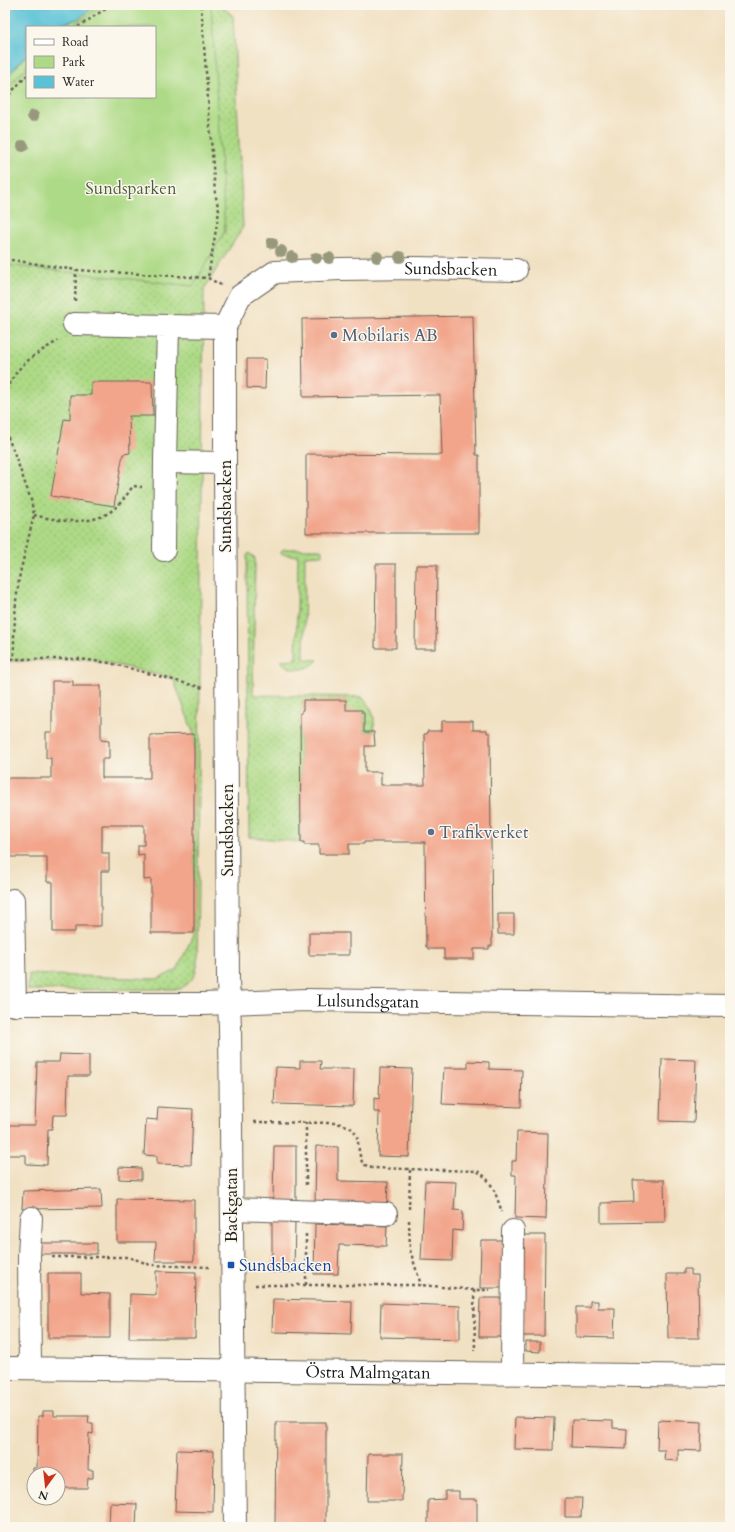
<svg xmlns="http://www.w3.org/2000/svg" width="735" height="1532" font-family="Cardo,serif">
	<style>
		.grass { fill: url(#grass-dots); stroke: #647b51 }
		.park { fill: #adda86; stroke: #647b51 }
		.water { fill: #5ac2d7; stroke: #3b6f7a }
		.building { fill: #f2a58b }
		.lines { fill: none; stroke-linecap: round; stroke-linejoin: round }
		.minor-casing { stroke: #676156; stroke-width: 24 }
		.path { stroke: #676156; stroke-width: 2.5; stroke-dasharray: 3 3; stroke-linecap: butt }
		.minor { stroke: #fff; stroke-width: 22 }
		.tree { fill: #98997c }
		.service-dot { fill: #5c6f8a; stroke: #fbf7ec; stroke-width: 1.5 }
		.transit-dot { fill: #1a4fb4; stroke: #fbf7ec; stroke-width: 1.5 }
		.labels { text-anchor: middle; stroke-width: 3; stroke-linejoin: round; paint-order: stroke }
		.park-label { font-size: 17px; fill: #4f5e41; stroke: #fbf7ec }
		.street-label { font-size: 17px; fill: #1c1c1c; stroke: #fbf7ec }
		.service-label { font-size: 17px; fill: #4e5e75; stroke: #fbf7ec; text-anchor: start }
		.transit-label { font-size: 17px; fill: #164399; stroke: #fbf7ec; text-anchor: start }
	</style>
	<defs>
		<pattern id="grass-dots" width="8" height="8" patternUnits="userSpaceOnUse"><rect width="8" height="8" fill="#adda86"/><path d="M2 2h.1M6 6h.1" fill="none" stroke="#94ba73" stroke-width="1.8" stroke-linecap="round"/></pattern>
	</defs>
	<rect width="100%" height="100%" fill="#fbf7ec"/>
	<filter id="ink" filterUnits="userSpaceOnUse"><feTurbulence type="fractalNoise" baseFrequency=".025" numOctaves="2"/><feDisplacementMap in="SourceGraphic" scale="8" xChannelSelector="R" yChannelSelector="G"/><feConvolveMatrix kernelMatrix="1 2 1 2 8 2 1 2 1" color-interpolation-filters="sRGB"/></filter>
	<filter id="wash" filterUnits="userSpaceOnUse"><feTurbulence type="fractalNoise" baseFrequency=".012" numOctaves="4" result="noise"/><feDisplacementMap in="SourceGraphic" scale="16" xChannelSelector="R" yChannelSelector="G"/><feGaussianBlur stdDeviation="0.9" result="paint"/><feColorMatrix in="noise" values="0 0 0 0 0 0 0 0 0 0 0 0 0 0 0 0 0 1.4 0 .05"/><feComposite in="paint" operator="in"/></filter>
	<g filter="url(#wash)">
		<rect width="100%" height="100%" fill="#f1e1c3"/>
		<path class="grass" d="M97,5H220L233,16L243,227L204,289L197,967L194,977L181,989L28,990L29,974L157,979L177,970L194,933V735L173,678L90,659L14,661L5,660V79L27,54V97H155V27H53L78,19Z
			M285,549H319L322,551V555L305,556L304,659L318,660C307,672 290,673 280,660L296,659L298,556L281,554L282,550Z
			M249,553L255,558L253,695L362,697C373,711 375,713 374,732H364V713L346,710V700L303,701V710L300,713L301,842L249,837L247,556Z"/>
		<path class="park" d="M103,5H211L225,231L193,286L5,265V91L27,67V97H155V27H71Z"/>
		<path class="water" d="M5,5H97L78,19L53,27H27V54L5,79Z"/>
		<g id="blocks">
			<path class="building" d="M473,316L476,455H479V533H306V454L442,455L440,395L303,397L302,319Z
				M247,359H266L265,389L247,388Z
				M91,382H152L153,416H129L130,453L123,454L114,506L51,496L64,419L70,420V395H91Z
				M376,564H396V648H375Z
				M416,565H437L436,649H415Z
				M52,681H73V686H101V740L109,741V759H102V778H150V735L194,734V933H151V879L144,880V854L138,855V845H144V825H102V853H109V871H101V926H75V932H53V882H47V857H5V778H51V758H46V732H52Z
				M303,700H346V710H362V713H364V732H374L375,746H365V772H381V785H425L424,734H427V731H442V721H473V730H487V733H490L492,946H489V949H474V959H444V949H428V947H426L425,842H364V844H349V854H319V845H304V842H301L300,713H302V710H303Z
				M498,914H514V934H498Z
				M309,933H349V955H309Z
				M60,1054L89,1055V1076H68L67,1115H53L52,1129H48L47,1165L26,1164V1155H5V1125H35L37,1062H59Z
				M662,1059L696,1060L694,1122L660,1121Z
				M300,1061H321L320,1069H354L353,1106L274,1104L276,1067L300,1068Z
				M468,1061L489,1062V1069L522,1070L521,1107L442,1104L444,1068H468Z
				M380,1068L412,1069L409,1157L378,1156L379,1112H374V1098L379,1099Z
				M158,1107L193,1109L191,1165L157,1164V1156L144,1155L146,1119L157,1120Z
				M517,1132L548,1133L546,1219L515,1218L516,1175H512V1161H516Z
				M274,1146H296V1202H273Z
				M316,1146L338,1147V1181L388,1182L387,1205L315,1204Z
				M119,1167L141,1168V1180L119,1179Z
				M633,1180H664L665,1222L601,1223V1203L634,1202Z
				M425,1181L456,1182L454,1210L463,1211L462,1231L453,1230L452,1261L421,1260Z
				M101,1189L102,1208L22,1209L23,1191Z
				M117,1199L194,1200V1261H155L156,1242H117Z
				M272,1221L295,1222L294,1272H272Z
				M315,1224L387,1226L386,1246L339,1245L338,1274H314Z
				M524,1235H545L544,1336H523Z
				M481,1240H503V1288H480Z
				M39,1243H97V1254H39Z
				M684,1269H691V1275H698L699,1338H668L667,1274H684Z
				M156,1271L196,1272L195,1338H129L130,1294L156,1295Z
				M48,1273H81V1293L110,1294V1338H48Z
				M480,1298H503L502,1337H479Z
				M273,1299L352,1301L351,1334L272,1332Z
				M590,1301H598V1308H615L614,1338L576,1337V1307H590Z
				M381,1303L460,1306V1339L380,1337Z
				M526,1342H540V1352L526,1351Z
				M43,1411H54V1416H89L88,1423H93V1434L89,1433L88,1470H93V1478H88L87,1488H58V1474H33V1468H37L38,1416H43Z
				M515,1417L554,1418L553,1450L514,1449Z
				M572,1420L613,1421V1428L627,1429L626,1449L571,1447Z
				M658,1420L702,1422L701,1451L678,1450V1461L664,1460L665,1450H657Z
				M276,1422H326V1527H275Z
				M177,1450L214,1451L213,1512L175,1511Z
				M368,1454H403L402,1501H367Z
				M445,1491H459V1499H477V1527H428V1500L445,1499Z
				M565,1498H582L581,1517H565Z
				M110,1503L137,1504L136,1527H109Z"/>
		</g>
	</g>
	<g filter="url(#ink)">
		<use href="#blocks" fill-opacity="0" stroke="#676156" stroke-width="1"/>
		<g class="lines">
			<g class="minor-casing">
				<g id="minor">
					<path d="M74,324L168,326L165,462"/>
					<path d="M168,326L225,327"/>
					<path d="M164,550L165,462L225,463"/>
					<path d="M13,900L15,1005"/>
					<path id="s1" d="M5,1004H203L306,1000L730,1006"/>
					<path d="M232,1209L386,1214"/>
					<path id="s2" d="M5,1368L730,1376"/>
					<path d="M30,1368L29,1256L31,1218"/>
					<path d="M512,1373L513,1231"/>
					<path id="s3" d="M235,1527L230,1027L228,980L225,463V327L240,296L275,272L340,269L416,268L516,270"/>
				</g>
			</g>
			<path class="path" d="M201,5L215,193L219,211L208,278
				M78,27L111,5
				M5,99L27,75
				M5,259L76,270L208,278L221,285
				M75,301L76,270
				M5,396C14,366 32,356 58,341
				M5,425L7,435L15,455L31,500L34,515L20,573L16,601L14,635V659
				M34,515C57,521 89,526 110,512C120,505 126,496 133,486L142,487
				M5,659H80L110,663L203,688
				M254,1122L334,1123C367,1127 353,1144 363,1164L372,1168L477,1171C493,1180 496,1196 502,1212
				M306,1122V1188
				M409,1209L410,1169
				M409,1220L410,1250L421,1285
				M52,1257H126L135,1259L150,1265L209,1267
				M255,1285H421L474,1290H490
				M306,1285V1233
				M474,1290L475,1351"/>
			<use href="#minor" class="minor"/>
		</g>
		<g class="tree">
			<circle cx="33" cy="116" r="6"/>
			<circle cx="23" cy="146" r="6"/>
			<circle cx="272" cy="243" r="6"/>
			<circle cx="281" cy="251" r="6"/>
			<circle cx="292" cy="257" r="6"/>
			<circle cx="377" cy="257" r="6"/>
			<circle cx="400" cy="257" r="6"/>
			<circle cx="316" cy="258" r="6"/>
			<circle cx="329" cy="258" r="6"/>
		</g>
	</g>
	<g class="service-dot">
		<circle cx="334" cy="335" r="4"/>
		<circle cx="431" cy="832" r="4"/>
	</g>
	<rect class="transit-dot" x="227" y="1261" width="8" height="8" rx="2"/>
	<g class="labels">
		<g class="park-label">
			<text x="131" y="194">Sundsparken</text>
		</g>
		<g class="street-label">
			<text dy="6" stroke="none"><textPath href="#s3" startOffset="1453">Sundsbacken</textPath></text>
			<text transform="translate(225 506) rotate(-90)" y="6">Sundsbacken</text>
			<text transform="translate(227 830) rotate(-90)" y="6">Sundsbacken</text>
			<text dy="6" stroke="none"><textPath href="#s1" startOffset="363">Lulsundsgatan</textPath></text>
			<text transform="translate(231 1205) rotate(-90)" y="6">Backgatan</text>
			<text dy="6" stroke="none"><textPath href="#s2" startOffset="363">Östra Malmgatan</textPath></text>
		</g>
		<g class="service-label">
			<text x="342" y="341">Mobilaris AB</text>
			<text x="439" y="838">Trafikverket</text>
		</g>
		<g class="transit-label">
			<text x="239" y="1271">Sundsbacken</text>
		</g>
	</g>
	<rect width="735" height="1532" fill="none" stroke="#fbf7ec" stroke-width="20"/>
	<rect x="26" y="26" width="130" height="72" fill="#fbf7ec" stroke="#a29f99"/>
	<rect x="34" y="39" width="20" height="6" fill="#ffffff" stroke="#a29f99"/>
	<text x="62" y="46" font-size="12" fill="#1c1c1c">Road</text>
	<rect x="34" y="56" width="20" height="12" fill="#adda86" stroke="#a29f99"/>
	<text x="62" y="66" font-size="12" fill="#1c1c1c">Park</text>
	<rect x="34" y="76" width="20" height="12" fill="#5ac2d7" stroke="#a29f99"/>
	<text x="62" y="86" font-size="12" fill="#1c1c1c">Water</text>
	<g transform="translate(46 1486) rotate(195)"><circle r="19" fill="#fbf7ec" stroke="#a29f99"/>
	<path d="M0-3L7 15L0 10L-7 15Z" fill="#c8321e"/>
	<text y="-6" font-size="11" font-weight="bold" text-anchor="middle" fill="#1c1c1c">N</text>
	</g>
</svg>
